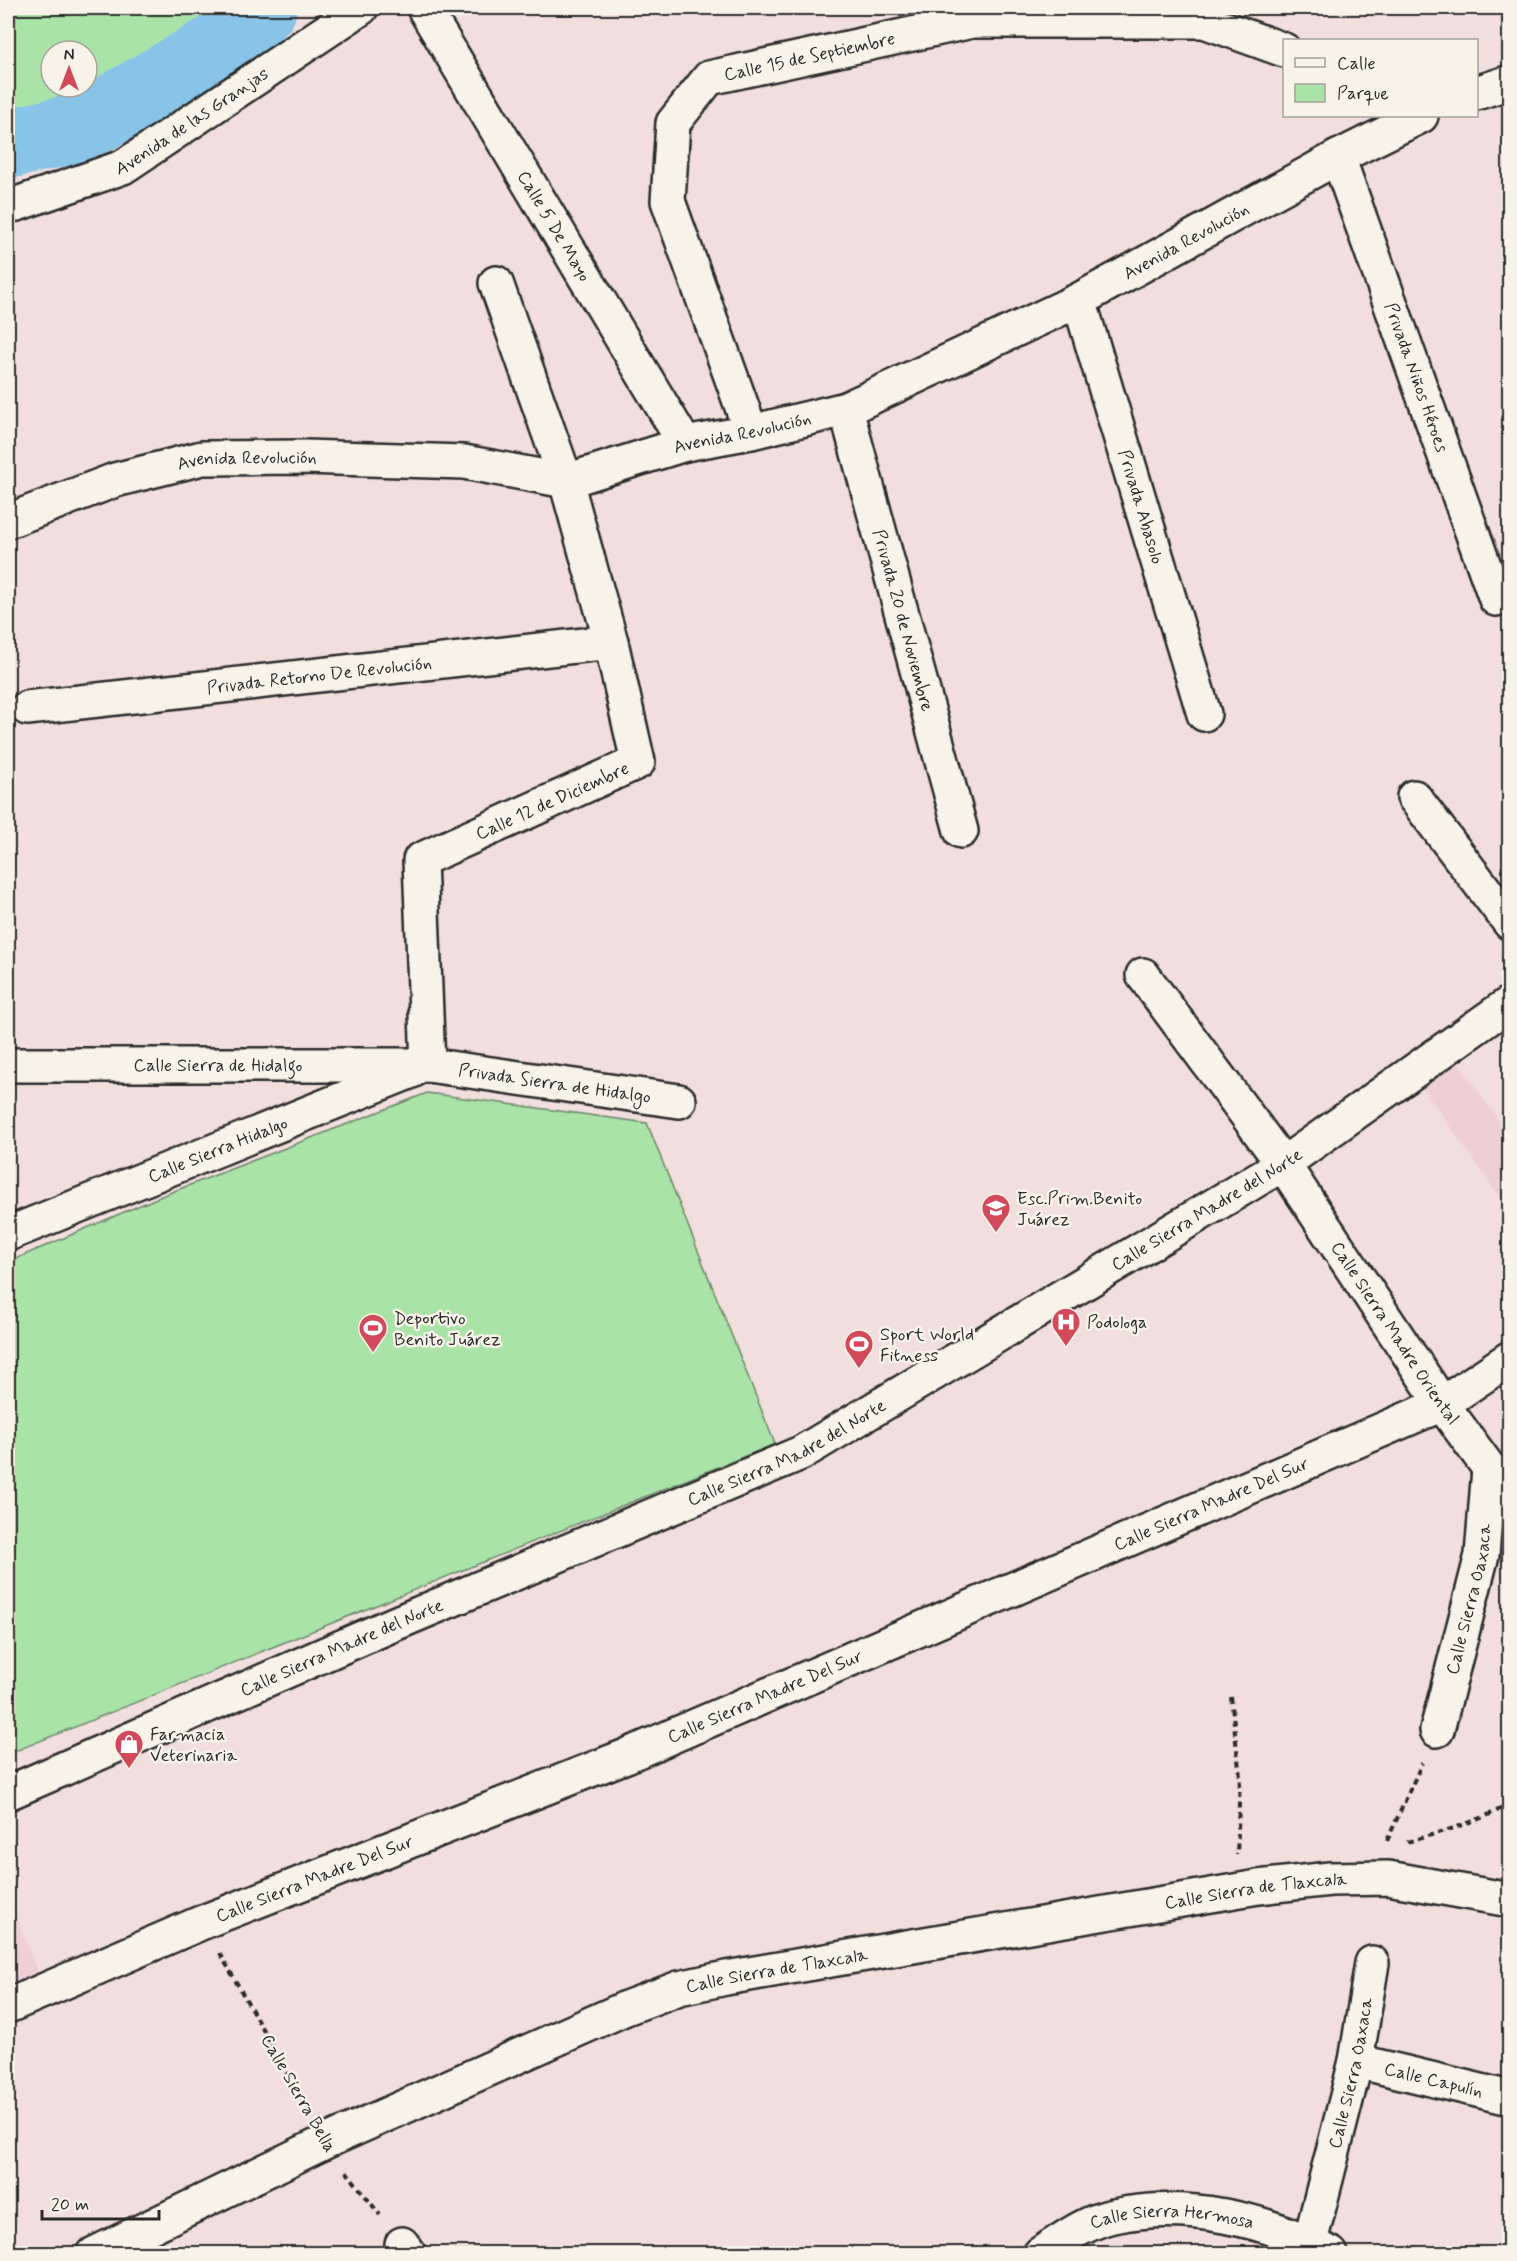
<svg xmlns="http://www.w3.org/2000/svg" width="1517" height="2261" font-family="Mynerve,sans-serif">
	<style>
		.built { fill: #eecfd5 }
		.green { fill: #aae3a8; stroke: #6a876a; stroke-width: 1.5; fill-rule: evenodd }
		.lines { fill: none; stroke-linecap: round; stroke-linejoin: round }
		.river { stroke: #88c4e8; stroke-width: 70 }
		.street-casing { stroke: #2b2b2b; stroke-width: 38 }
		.secondary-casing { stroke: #2b2b2b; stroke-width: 38 }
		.path { stroke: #2b2b2b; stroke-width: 4; stroke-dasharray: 6 4.5; stroke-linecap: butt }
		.street { stroke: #f7f3e8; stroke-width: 33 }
		.secondary { stroke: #f7f3e8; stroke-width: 33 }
		.labels { text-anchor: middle; stroke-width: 5; stroke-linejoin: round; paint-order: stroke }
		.street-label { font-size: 18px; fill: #2b2b2b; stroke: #f7f3e8 }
		.poi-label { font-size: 18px; fill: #2b2b2b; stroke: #f7f3e8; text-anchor: start }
	</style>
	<rect width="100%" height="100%" fill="#f2dedd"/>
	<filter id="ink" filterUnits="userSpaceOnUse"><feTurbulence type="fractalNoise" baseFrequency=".0167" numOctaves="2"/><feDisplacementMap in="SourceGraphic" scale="12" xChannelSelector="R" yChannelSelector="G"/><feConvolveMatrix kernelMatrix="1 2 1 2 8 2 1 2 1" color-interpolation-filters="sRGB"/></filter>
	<g filter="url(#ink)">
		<path class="built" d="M1455,1058L1509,1135V1199L1504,1203L1419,1083Z
			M8,1895L39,1975L8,1988Z"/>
		<path class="green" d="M8,8H246L213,37L79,114L8,130ZM51,51H87V87H51Z
			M427,1093L647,1123L775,1444L8,1754V1262L159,1197Z"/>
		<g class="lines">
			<path class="river" d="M8,144L82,127L221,46L262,8"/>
			<g class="street-casing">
				<g id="street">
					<path id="s1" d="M424,8L685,444"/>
					<path d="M1476,93L1510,82"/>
					<path id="s2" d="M1338,157L1496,599"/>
					<path id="s3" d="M1079,300L1204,714"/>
					<path id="s4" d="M846,409L961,831"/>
					<path id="s5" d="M751,432L668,201L673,123L709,78L972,21H1204L1284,50"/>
					<path id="s6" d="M8,521L115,480L202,458L304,457L464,462L566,481L685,444L751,432L846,409L1079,300L1338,157L1421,116"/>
					<path id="s7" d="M27,708L611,642"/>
					<path d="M1414,797L1510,923"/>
					<path id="s8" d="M1143,975L1283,1164L1442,1404L1489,1468L1510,1500"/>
					<path id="s9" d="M8,1065H428L679,1101"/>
					<path id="s10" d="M428,1065L420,860L638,762L611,642L566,481L496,283"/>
					<path id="s11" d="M8,1234L412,1071"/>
					<path id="s12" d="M1437,1730L1482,1555L1489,1468"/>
					<path id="s13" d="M8,2006L203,1922L626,1756L1442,1404L1510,1358"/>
					<path id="s14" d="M1356,2061L1510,2098"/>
					<path id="s15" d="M1310,2242L1356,2061L1372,1963"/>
					<path d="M402,2244L409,2254"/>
					<path id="s16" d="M94,2254L325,2142L626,2008L679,1988L726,1978L1258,1887L1330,1879L1388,1878L1510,1900"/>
				</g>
			</g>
			<g class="secondary-casing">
				<g id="secondary">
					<path id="s17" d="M8,205L17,204L123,167L361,8"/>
					<path id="s18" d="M8,1793L394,1624L801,1453L1283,1164L1510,1003"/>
					<path id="s19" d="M1040,2254C1063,2239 1087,2221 1114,2216C1185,2201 1268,2219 1331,2254"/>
				</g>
			</g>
			<path class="path" d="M1231,1697L1240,1777L1237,1855
				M1387,1841L1422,1763
				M1407,1842C1442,1832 1478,1822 1510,1804
				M220,1953L307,2109
				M346,2171L380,2215"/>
			<use href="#street" class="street"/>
			<use href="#secondary" class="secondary"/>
		</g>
	</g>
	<defs>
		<g id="school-pin" transform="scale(1.5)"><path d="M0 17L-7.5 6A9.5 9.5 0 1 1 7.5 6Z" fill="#d1495b" stroke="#f7f3e8"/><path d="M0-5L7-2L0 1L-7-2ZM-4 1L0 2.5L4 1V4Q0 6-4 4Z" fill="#fff"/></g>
		<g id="hospital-pin" transform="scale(1.5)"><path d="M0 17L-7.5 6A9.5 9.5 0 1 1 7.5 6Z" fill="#d1495b" stroke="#f7f3e8"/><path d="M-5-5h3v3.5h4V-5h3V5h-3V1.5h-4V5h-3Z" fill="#fff"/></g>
		<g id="stadium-pin" transform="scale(1.5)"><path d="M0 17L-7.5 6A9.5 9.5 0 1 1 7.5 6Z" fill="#d1495b" stroke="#f7f3e8"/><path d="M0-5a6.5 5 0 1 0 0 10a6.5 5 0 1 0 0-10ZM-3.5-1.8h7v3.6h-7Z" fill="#fff"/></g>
		<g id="shop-pin" transform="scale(1.5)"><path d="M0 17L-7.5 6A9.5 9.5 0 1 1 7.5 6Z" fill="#d1495b" stroke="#f7f3e8"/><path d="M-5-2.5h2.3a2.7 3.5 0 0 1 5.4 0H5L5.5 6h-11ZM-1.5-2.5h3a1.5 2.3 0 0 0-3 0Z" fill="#fff"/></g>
	</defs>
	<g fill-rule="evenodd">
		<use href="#school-pin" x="996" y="1208"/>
		<use href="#hospital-pin" x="1066" y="1322"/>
		<use href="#stadium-pin" x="373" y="1328"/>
		<use href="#stadium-pin" x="859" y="1344"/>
		<use href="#shop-pin" x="129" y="1744"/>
	</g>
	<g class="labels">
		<g class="street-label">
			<text dy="6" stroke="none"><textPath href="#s5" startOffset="484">Calle 15 de Septiembre</textPath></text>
			<text dy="6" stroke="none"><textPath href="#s17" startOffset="204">Avenida de las Granjas</textPath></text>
			<text dy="6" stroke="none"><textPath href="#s1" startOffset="254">Calle 5 De Mayo</textPath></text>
			<text dy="6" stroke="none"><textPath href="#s6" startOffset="1239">Avenida Revolución</textPath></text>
			<text dy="6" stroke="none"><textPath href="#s2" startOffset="234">Privada Niños Héroes</textPath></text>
			<text dy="6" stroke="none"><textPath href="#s6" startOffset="753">Avenida Revolución</textPath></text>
			<text dy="6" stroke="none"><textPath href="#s6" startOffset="249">Avenida Revolución</textPath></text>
			<text dy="6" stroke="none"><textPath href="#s3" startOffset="216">Privada Abasolo</textPath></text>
			<text dy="6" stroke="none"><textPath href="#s4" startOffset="219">Privada 20 de Noviembre</textPath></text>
			<text dy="6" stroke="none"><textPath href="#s7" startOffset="294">Privada Retorno De Revolución</textPath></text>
			<text dy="6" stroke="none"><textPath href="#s10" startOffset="350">Calle 12 de Diciembre</textPath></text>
			<text dy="6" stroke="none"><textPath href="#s9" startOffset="210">Calle Sierra de Hidalgo</textPath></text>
			<text dy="6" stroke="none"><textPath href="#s9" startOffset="548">Privada Sierra de Hidalgo</textPath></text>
			<text dy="6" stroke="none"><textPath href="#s11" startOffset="226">Calle Sierra Hidalgo</textPath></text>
			<text dy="6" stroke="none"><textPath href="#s18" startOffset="1336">Calle Sierra Madre del Norte</textPath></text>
			<text dy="6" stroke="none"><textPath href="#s8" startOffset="438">Calle Sierra Madre Oriental</textPath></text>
			<text dy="6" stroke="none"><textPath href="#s18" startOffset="850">Calle Sierra Madre del Norte</textPath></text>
			<text dy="6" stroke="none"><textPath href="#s13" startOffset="1304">Calle Sierra Madre Del Sur</textPath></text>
			<text dy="6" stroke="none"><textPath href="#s12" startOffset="135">Calle Sierra Oaxaca</textPath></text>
			<text dy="6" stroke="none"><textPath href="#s18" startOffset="364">Calle Sierra Madre del Norte</textPath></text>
			<text dy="6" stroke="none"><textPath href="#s13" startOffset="818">Calle Sierra Madre Del Sur</textPath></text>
			<text dy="6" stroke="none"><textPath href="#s13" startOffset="332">Calle Sierra Madre Del Sur</textPath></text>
			<text dy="6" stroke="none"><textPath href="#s16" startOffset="1228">Calle Sierra de Tlaxcala</textPath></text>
			<text dy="6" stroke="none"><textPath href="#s16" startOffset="742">Calle Sierra de Tlaxcala</textPath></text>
			<text dy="6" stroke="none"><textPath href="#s15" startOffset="174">Calle Sierra Oaxaca</textPath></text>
			<text dy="6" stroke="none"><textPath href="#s14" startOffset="80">Calle Capulín</textPath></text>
			<text transform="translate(299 2093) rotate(60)" y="6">Calle Sierra Bella</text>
			<text dy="6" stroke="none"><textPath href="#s19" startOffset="142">Calle Sierra Hermosa</textPath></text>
		</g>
		<g class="poi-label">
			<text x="1017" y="1204">Esc.Prim.Benito<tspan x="1017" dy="21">Juárez</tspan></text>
			<text x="394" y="1324">Deportivo<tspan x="394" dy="21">Benito Juárez</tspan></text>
			<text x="1087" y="1328">Podologa</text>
			<text x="880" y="1340">Sport World<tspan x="880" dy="21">Fitness</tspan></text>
			<text x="150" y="1740">Farmacia<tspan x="150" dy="21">Veterinaria</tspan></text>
		</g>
	</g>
	<rect width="1517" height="2261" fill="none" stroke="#f7f3e8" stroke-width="30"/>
	<rect x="15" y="15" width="1487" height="2231" fill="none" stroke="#2b2b2b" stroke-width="2" filter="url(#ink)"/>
	<rect x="1283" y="39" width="195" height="78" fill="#f7f3e8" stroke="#a5a39c" stroke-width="1.5"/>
	<rect x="1295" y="58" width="30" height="9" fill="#f7f3e8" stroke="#a5a39c" stroke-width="1.5"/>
	<text x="1337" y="69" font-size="18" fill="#2b2b2b">Calle</text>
	<rect x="1295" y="84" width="30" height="18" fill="#aae3a8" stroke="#a5a39c" stroke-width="1.5"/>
	<text x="1337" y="99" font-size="18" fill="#2b2b2b">Parque</text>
	<g transform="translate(69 69)"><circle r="28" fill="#f7f3e8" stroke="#a5a39c" stroke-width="1.5"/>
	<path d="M0-4.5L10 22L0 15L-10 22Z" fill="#d1495b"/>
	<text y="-9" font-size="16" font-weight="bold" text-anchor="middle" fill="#2b2b2b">N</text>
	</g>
	<path d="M42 2210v9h117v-9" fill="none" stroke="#2b2b2b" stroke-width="3"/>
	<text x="51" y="2210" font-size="18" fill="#2b2b2b" stroke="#f7f3e8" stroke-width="4.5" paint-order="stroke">20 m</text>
</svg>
